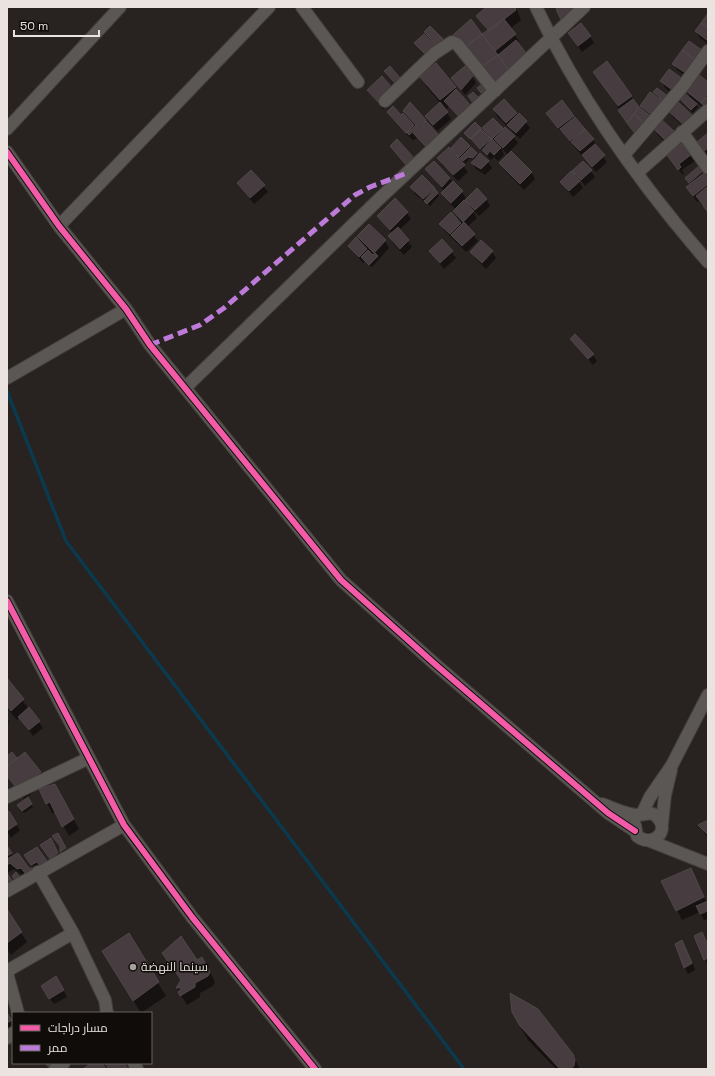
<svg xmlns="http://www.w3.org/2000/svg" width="715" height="1076" font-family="'Space Grotesk',Cairo,sans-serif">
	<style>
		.shadow { fill: #0007; fill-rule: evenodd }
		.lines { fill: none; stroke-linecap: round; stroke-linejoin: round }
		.stream { stroke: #0b3a4e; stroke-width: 3.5 }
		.building { fill: #473c3f; stroke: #4e4849 }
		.minor-casing { stroke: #443f3d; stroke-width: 14 }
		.minor { stroke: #5b5755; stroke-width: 12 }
		.quiet { stroke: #bd7bd9; stroke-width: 5; stroke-dasharray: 10 5; stroke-linecap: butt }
		.cycleway-casing { stroke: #100c09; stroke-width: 8 }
		.cycleway { stroke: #f35aa7; stroke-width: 6 }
		.poi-dot { fill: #a69f9d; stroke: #100c09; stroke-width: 1.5 }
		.labels { text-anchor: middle; stroke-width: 3; stroke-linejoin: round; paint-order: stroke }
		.poi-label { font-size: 12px; fill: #eae3e0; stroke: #100c09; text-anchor: start }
	</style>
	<rect width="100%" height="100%" fill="#282220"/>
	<path class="shadow" d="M488,7H516L521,20L510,29L519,41L517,43L532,64L498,91L482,35L488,31L477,16Z
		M708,15V44L700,38L696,31Z
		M426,32L443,41L432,63L416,43L430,40Z
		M569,33L590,36L594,43L582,52Z
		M706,58L691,80L677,70L674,64Z
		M594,72L631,96L638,108L645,113L641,106L658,99L654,93L657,89L668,105L661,100L667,109L657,122L672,149L658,135L654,127L641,142Z
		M472,76L476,83L465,95L453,78Z
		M421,77L455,87L458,93L463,123L449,107L445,110L451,119L437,131L426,116L440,103L427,87Z
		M662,81L708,83V111L690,97L686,89L683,93L698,107L693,113L681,100L665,88Z
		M368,90L397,97L383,109Z
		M676,101L690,133L672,116L668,110Z
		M410,104L441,141L429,152L417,138L413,140L406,134L414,126V124L405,132L388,113L401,116Z
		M494,109L519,114L530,128L520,139L497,116Z
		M573,116L593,139L596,147L607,162L596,172L551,119Z
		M480,128L488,137L483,128H502L503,130L505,128L514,137L518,143L510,151L532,173L535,179L524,190L504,169L500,163L508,155L500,146L504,155L498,161L494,157L491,160L465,133Z
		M708,135V156L698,142Z
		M461,139L478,157L488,162L492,168L485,175L476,169L472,163L475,160L469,159L466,163L464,162L462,164L468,172L458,181L442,165L439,158L457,157L452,148Z
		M684,143L696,160L682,170L684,174L683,175L672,162Z
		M391,146L413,158L416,165L410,170Z
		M583,162L595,177L585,186L574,171Z
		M434,163L462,192L466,199H486L490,206L479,216L472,209L477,218L467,227L478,241L466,252L444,230L440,224L460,222L454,211L456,210L442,193L444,191L427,169ZM465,199L471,208H470L463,201Z
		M699,167L708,180V212L699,201L697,202L687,187L691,184L688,181Z
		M251,172L268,192L254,204L238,184Z
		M578,180L583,188L573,197L561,182Z
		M412,187L434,188L439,196L430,206L415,194Z
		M407,213L411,219L399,230L412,247L404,255L393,243L389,236L392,233L378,216Z
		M369,225L385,241L389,248L372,267L365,261L363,263L349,246L362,244L358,237Z
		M442,240L456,258L444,269L430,251Z
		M481,241L492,252L496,258L486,269L475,258L471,252Z
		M571,339L593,355L597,361L593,365Z
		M7,680L43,728L33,736L20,718L17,720L7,708Z
		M7,718L9,722L7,724Z
		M12,753L17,759L40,772L46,782L26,798L33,807L24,813L20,808L25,800L7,776V757Z
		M60,795L79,829L69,836L56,812L52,813L47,803Z
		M7,813L20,830L11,838L7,831Z
		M708,821V838L699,825Z
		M58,835L67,851L63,854L61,851Z
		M41,846H54L61,860L54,865Z
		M7,848L13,857L29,869H35L30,860L46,861L50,868L22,875L14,869L7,873V860L9,859L7,856Z
		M696,879L706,902L708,901V919L704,920L700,912L682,920L677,910Z
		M7,911L27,942L11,955L7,949Z
		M128,934L166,996L141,1013L111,965Z
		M708,946V965L705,959Z
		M197,961L208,968L215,982L213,986L200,993V997L187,1005L177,988L181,981L169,963Z
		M693,964L695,970L688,974L685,968Z
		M56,977L67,997L54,1004L46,993Z
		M7,1015L13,1024V1033L7,1037Z
		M520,1026L572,1054L580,1069H556L528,1040Z"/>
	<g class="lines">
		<path class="stream" d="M7,391L66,541L464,1069"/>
	</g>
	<path class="building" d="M486,7H515L516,10L489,31L476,16Z
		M559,7H576L562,22L556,9Z
		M708,13V28L701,23Z
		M471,19L482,34L465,47L453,35Z
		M504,19L516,34L495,51L482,34Z
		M581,23L591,36L578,46L568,33Z
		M701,23L708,28V41L695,31Z
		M430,26L444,40L438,46L424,32Z
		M424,34L438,47L428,57L414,43Z
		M482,34L498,55L480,68L465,47Z
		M516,40L529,57L510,72L498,55Z
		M689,41L703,51L696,61L682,50Z
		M682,50L696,61L687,74L672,64Z
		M498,55L510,72L494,85L480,68Z
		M607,61L632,96L618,106L593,72Z
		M436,63L456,87L440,100L420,77Z
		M390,66L401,79L396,84L384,71Z
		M465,66L473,76L461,90L451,78Z
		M669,69L684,80L675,92L660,81Z
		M698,74L708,82V94L701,103L685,90Z
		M382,76L394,90L379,103L367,90Z
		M482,84L486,89L481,93L477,88Z
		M657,88L670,98L666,103L653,92Z
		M456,89L471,106L459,117L444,101Z
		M473,92L479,98L473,103L468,96Z
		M650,92L664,102L653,116L640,106Z
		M683,92L697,104L691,110L678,97Z
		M708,96V107L707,109L701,103Z
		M504,99L517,113L506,123L493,109Z
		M633,99L639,107L627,123L618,110Z
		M562,100L574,116L558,128L546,113Z
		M676,100L695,118L686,127L667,110Z
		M410,102L426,120L409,135L407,133L416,125L403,111Z
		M440,102L448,112L433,125L425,116Z
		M393,106L401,115L403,113L414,125L406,133L387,112Z
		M639,107L652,117L646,125L634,114Z
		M519,113L527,121L516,133L507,125Z
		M634,114L646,125L637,136L627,123Z
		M575,117L585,129L570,141L560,129Z
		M493,118L503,128L492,139L482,128Z
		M661,119L677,134L668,143L653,128Z
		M426,121L438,134L425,146L413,133Z
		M475,122L481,128L470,139L464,133Z
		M505,127L515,136L503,148L494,139Z
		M481,129L491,139L480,149L471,139Z
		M585,129L594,139L580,151L571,142Z
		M708,133V148L704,151L697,142Z
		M461,137L470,146L459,157L451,148Z
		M397,139L414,158L406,165L390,146Z
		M492,139L501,148L494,155L490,151L487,155L482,150Z
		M684,142L693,153L679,164L681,167L678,170L667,155Z
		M595,144L605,155L592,167L582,155Z
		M449,147L465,165L453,175L437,158Z
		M471,147L477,153L473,158L468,157L463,161L460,158Z
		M511,151L532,172L520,184L499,163Z
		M480,153L489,161L481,169L471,163Z
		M434,161L450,178L442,187L425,169Z
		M583,161L592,170L581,180L572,171Z
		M699,166L703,171L689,183L685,178Z
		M251,170L265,185L250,198L237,183Z
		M571,171L580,181L569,191L560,182Z
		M704,173L708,178V184L693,196L686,187Z
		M422,175L435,188L423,199L410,187Z
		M453,181L463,191L451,203L441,193Z
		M708,186V201L703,205L696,196Z
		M477,188L487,199L475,210L465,200Z
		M435,189L438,193L427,204L424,201Z
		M395,198L408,212L390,230L377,216Z
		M464,200L474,211L463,222L453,211Z
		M708,202V210L707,211L703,206Z
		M451,212L461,223L450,234L439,224Z
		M464,222L475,234L462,246L451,235Z
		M369,224L386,240L374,253L357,236Z
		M398,227L409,240L400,249L388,236Z
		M356,237L367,249L359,257L348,246Z
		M442,239L453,251L440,263L429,251Z
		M481,240L493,251L482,263L470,252Z
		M368,250L373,255L375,253L378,256L369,265L361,257Z
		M575,334L594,354L588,359L570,339Z
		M7,678L24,699L11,711L7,706Z
		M29,707L40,721L29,730L18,717Z
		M12,752L17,758L7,766V756Z
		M25,752L41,772L18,790L7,776V766Z
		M55,784L74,819L62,827L50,802L46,804L39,789Z
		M28,797L32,804L22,811L17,805Z
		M9,811L17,824L7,831V812Z
		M708,820V835L698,825Z
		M58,833L66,848L60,852V846L52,836Z
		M51,838L58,853L50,859L40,845Z
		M7,846L12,853L7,856Z
		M37,847L47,861L40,866L37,862L31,865L24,855Z
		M18,853L29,868L36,869L24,876L25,873L21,868L17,869L10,863L7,865V859Z
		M691,868L704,897L676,911L661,881Z
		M16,872L22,880L17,883L12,876Z
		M7,873L14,884L7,889Z
		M708,901V911L700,914L696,906Z
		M7,909L22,932L7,943Z
		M702,932L708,945V958L704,960L694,936Z
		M129,933L159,982L133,1001L102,951Z
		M181,936L197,960L202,957L210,972L208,976L195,983V987L180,996L178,992L182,988H176L181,980L162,953Z
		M682,940L692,963L684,968L675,944Z
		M56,976L64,990L49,999L41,986Z
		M510,993L538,1009L573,1054L575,1060L574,1066L570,1069H560L520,1026L512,1012Z
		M7,1013L12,1020L7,1023Z
		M45,1063H58L50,1069Z
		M91,1063H102L106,1069H83Z
		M105,1063H124L128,1069H109Z"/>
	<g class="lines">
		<g class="minor-casing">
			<path id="minor" d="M302,7L358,82
				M536,7C580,100 641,185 708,262
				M385,101L435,53L452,42L457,44L495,91
				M7,129L120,7
				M682,132L708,168
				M7,152L59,226L126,309L150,345L341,580L436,665L608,813L635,831
				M624,155L683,86L708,51
				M637,173L708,110
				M59,226L269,7
				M7,378L126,309
				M186,387L378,200L584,7
				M7,601L124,825L192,917L315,1069
				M7,797L89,758
				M602,804C613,808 627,815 638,815C646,815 652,810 658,818C670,832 652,848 637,836L635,825
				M642,814L650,797L672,765L708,695
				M662,824L665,795L671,770
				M650,841L708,864
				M38,872L73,933
				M7,891L124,825
				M7,971L73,933L105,1000L107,1013
				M7,973L18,1013
				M7,1038L13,1033
				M134,1063L137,1069
				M55,1069L64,1063"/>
		</g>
		<use href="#minor" class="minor"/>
		<path class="quiet" d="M150,345L200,325L224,308L355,195L370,187L407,173"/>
		<g class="cycleway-casing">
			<path id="cycleway" d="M7,152L59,226L126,309L150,345L341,580L436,665L608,813L635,831
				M7,601L124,825L192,917L315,1069"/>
		</g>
		<use href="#cycleway" class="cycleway"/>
	</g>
	<circle class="poi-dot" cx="133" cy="967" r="4"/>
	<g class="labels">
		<g class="poi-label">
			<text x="141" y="971">سينما النهضة</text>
		</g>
	</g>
	<rect width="715" height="1076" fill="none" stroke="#eae3e0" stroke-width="16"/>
	<rect x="12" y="1012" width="140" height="52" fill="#100c09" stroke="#67625f"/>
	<rect x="20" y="1025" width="20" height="6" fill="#f35aa7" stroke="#67625f"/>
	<text x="48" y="1032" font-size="12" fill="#eae3e0">مسار دراجات</text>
	<rect x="20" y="1045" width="20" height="6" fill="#bd7bd9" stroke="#67625f"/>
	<text x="48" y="1052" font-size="12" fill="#eae3e0">ممر</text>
	<path d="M14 30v6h85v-6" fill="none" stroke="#eae3e0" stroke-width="2"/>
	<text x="20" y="30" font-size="12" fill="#eae3e0" stroke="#100c09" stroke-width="3" paint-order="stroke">50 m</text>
</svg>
